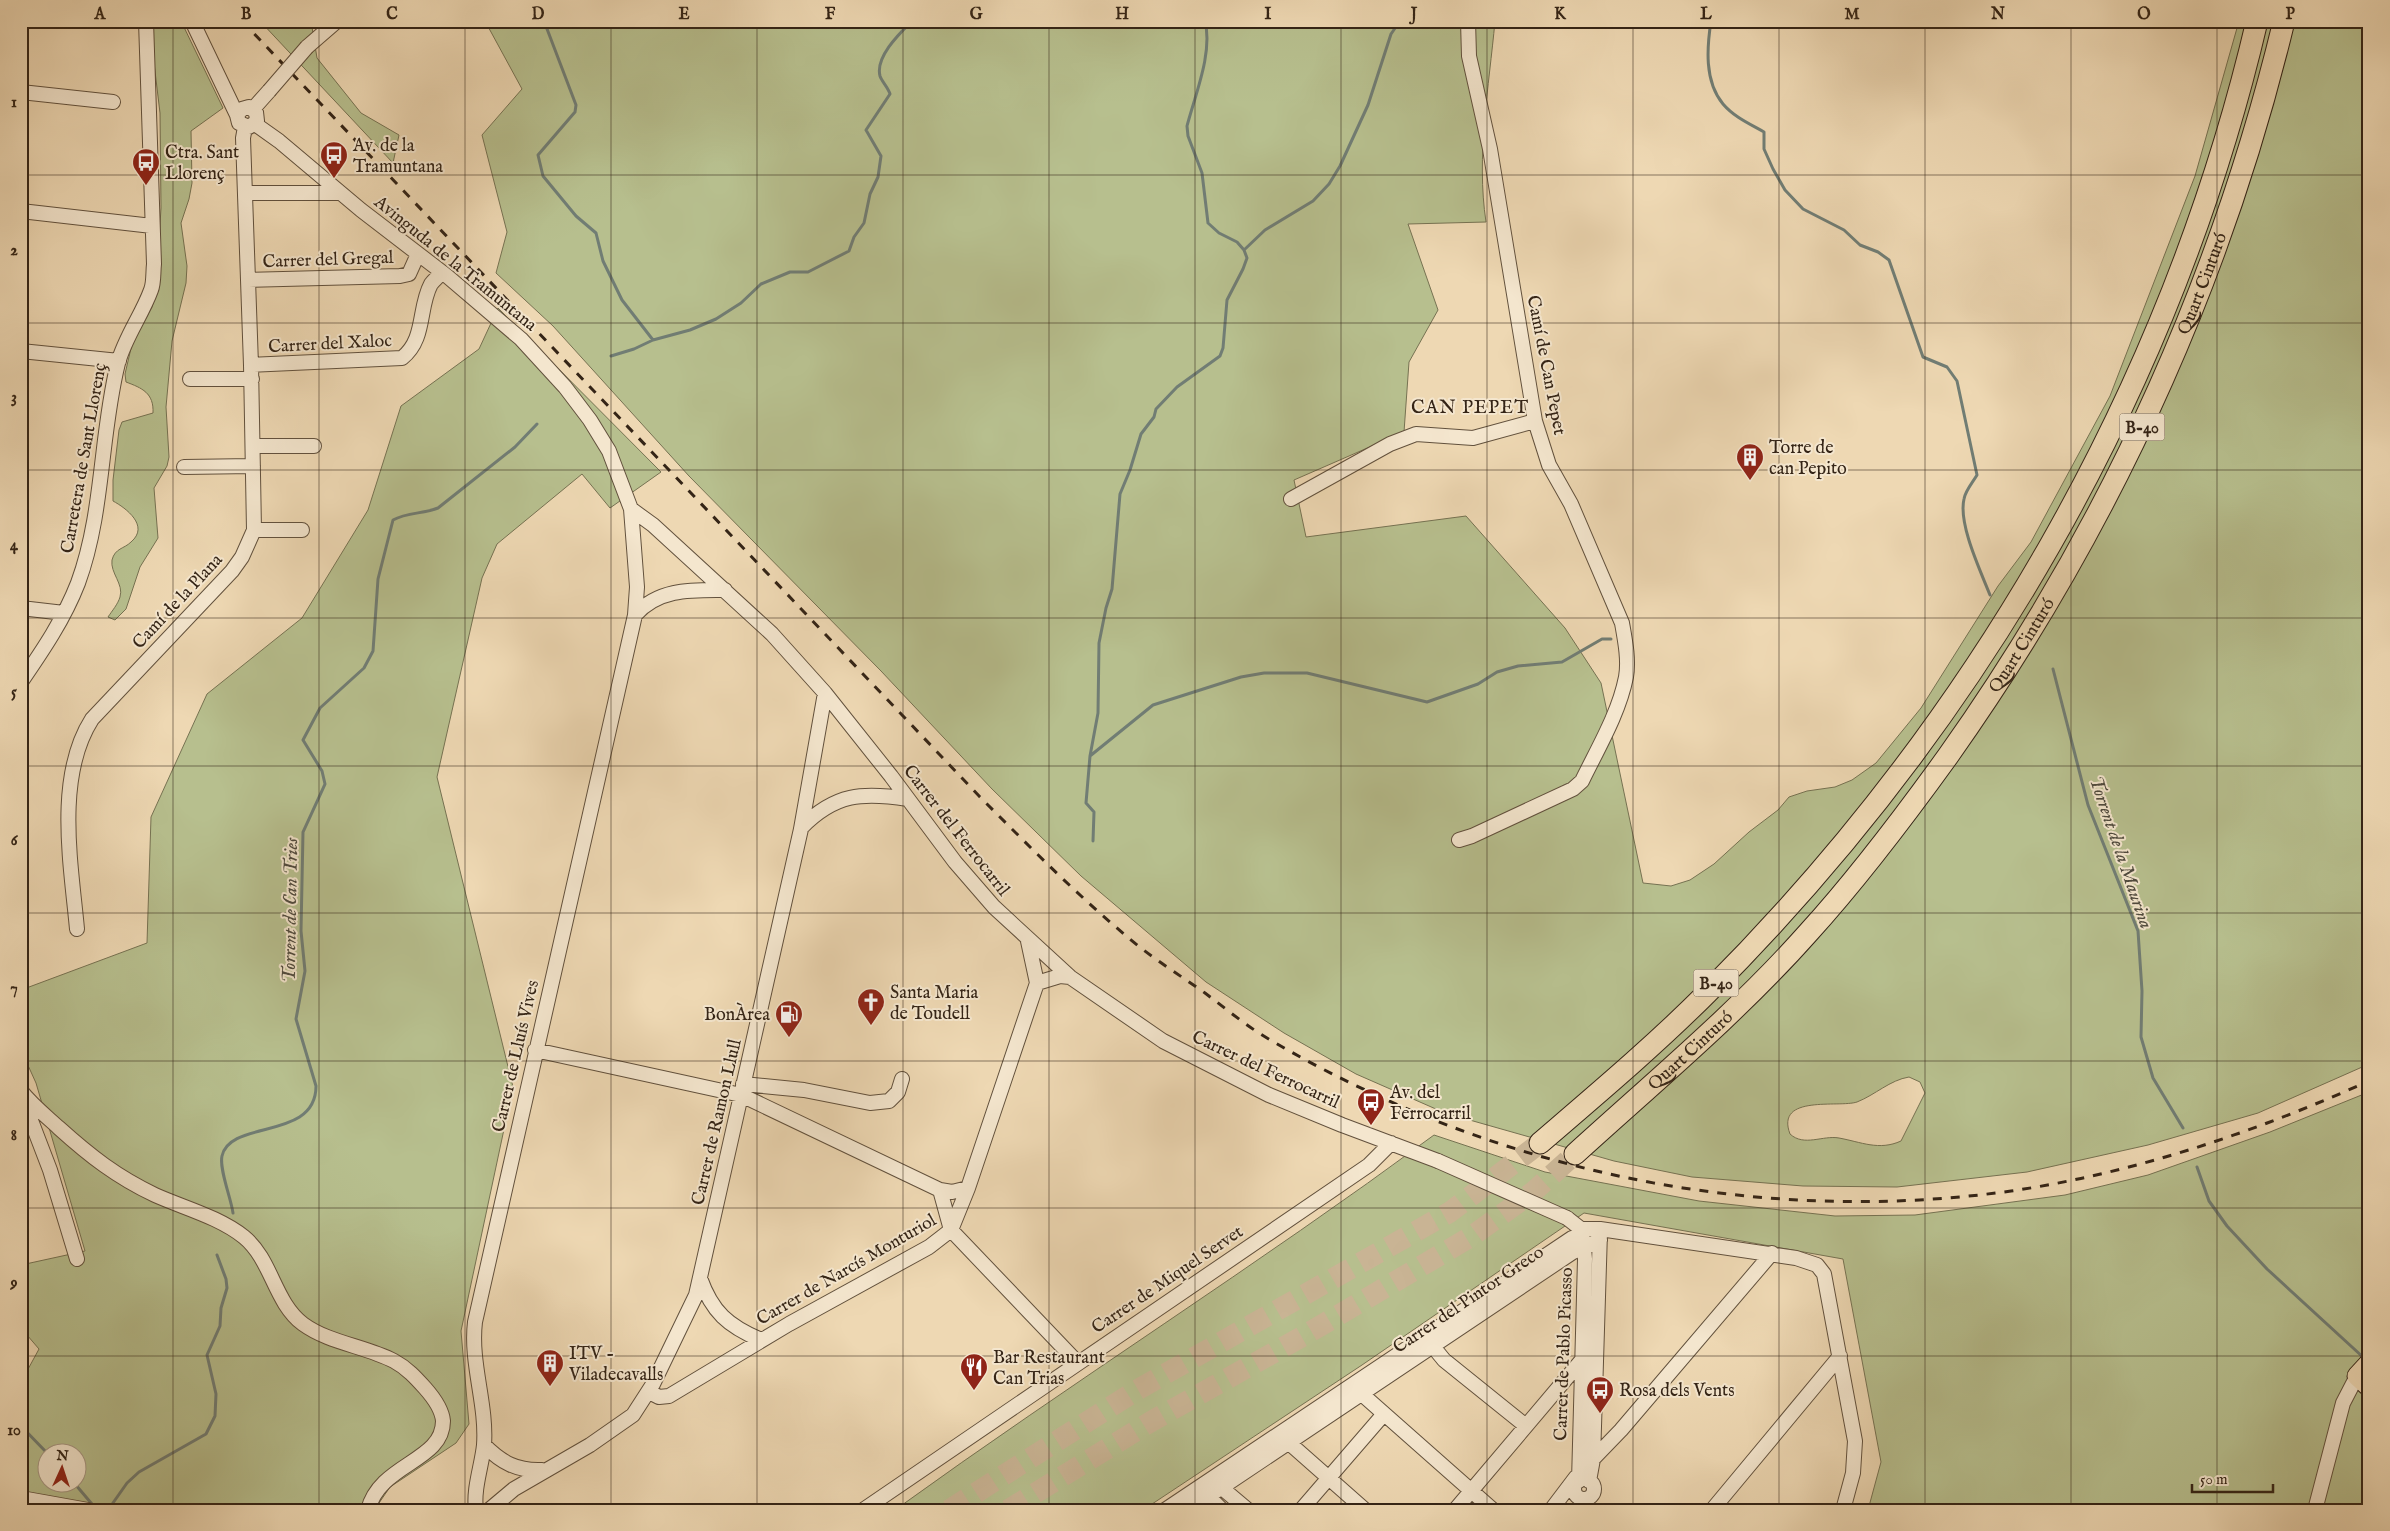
<svg xmlns="http://www.w3.org/2000/svg" width="2390" height="1531" font-family="'IM FELL English',serif">
	<style>
		.green { fill: #b7bf8e; stroke: #767252; fill-rule: evenodd }
		.lines { fill: none; stroke-linecap: round; stroke-linejoin: round }
		.stream { stroke: #717d74; stroke-width: 3 }
		.highway-tunnel { stroke: #c9b494; stroke-width: 21; stroke-dasharray: 21 11; stroke-linecap: butt }
		.minor-casing { stroke: #62513d; stroke-width: 16 }
		.major-casing { stroke: #342416; stroke-width: 21 }
		.highway-casing { stroke: #342416; stroke-width: 23 }
		.minor { stroke: #f4e6ce; stroke-width: 14 }
		.major { stroke: #eed8b3; stroke-width: 19 }
		.highway { stroke: #eed8b3; stroke-width: 21 }
		.rail { stroke: #342416; stroke-width: 3; stroke-dasharray: 9 9; stroke-linecap: butt }
		.minor-bridge-casing { stroke: #62513d; stroke-width: 16; stroke-linecap: butt }
		.minor-bridge { stroke: #f4e6ce; stroke-width: 14 }
		.grid { fill: none; stroke: #342416; stroke-width: 1; stroke-opacity: 0.55 }
		.labels { text-anchor: middle; stroke-width: 4; stroke-linejoin: round; paint-order: stroke }
		.shield { fill: #f4e6ce; stroke: #6e5e4d; stroke-width: 1 }
		.shield-label { font-size: 16px; font-weight: bold; fill: #342416 }
		.poi-label { font-size: 18px; fill: #342416; stroke: #f4e6ce; text-anchor: start }
		.street-label { font-size: 18px; fill: #342416; stroke: #f4e6ce }
		.neighbourhood-label { font-size: 19px; letter-spacing: 1px; fill: #342416; stroke: #f4e6ce }
		.water-label { font-size: 19px; font-style: italic; fill: #4e493d; stroke: #f4e6ce }
		.neatline { fill: none; stroke: #342416; stroke-width: 2 }
		.grid-label { font-size: 16px; text-anchor: middle; font-weight: bold; fill: #342416 }
	</style>
	<rect width="100%" height="100%" fill="#eed8b3"/>
	<filter id="stains"><feTurbulence type="fractalNoise" baseFrequency=".004" numOctaves="4"/><feColorMatrix values="0 0 0 0 .2 0 0 0 0 .09 0 0 0 0 .02 0 0 0 .5 -.17"/></filter>
	<radialGradient id="worn" r=".72"><stop offset=".6" stop-color="#630" stop-opacity="0"/><stop offset="1" stop-color="#630" stop-opacity=".3"/></radialGradient>
	<path class="green" d="M149,21H174L175,23L181,21L223,108L191,131L192,183L189,199L181,223L187,266L186,283L172,341L166,407L169,457L167,466L154,488L158,538L140,567L126,609L115,620L108,617C112,611 118,604 120,597C124,584 110,573 112,560C115,548 124,549 131,542C150,526 126,508 113,501V480L119,430L122,422L153,413C154,393 142,388 126,382L125,374L132,344L152,307L156,292L161,208L160,113Z
		M260,21H311L317,58L361,113L399,135L393,163Z
		M485,21H1495C1489,87 1476,156 1486,222L1408,224L1438,310L1409,362L1404,432L1294,480L1306,537L1466,516L1565,628L1601,683L1643,883L1671,886L1690,880L1714,864L1749,832L1778,810L1789,797L1807,791L1835,787L1852,780L1876,763L1921,708L1998,586L2031,542L2110,396L2195,176L2239,21H2369V1064L2258,1113L2148,1145L2027,1172L1897,1187L1803,1186L1692,1177L1614,1161L1445,1113L1356,1074L1284,1033L1206,982L1081,876L992,789L881,671L689,476L553,326L496,273L507,232L482,135L522,89ZM1909,1077L1920,1082L1925,1093L1901,1141C1879,1151 1861,1142 1839,1138C1823,1135 1804,1147 1790,1134C1775,1094 1839,1108 1857,1102C1875,1095 1890,1080 1909,1077Z
		M498,308L661,472L610,508L582,474L497,544L482,578L437,777L513,1087L461,1331L469,1424L456,1443L390,1487L379,1503L378,1510H21V1382L39,1349L21,1328V1265L85,1251L36,1083L21,1050V990L147,943L151,817L207,694L302,618L368,510L401,406L479,349ZM48,1454H78V1484H48Z
		M2369,1092V1510H1868L1881,1462L1843,1259L1584,1213L1362,1365L1143,1510H895C1072,1382 1258,1265 1434,1135L1545,1172L1699,1201L1835,1216L1915,1215L2065,1195L2148,1175L2270,1132Z"/>
	<g class="lines">
		<path class="stream" d="M544,21L576,105L575,112L538,155L543,176L576,216L596,233L603,261L622,300L653,340
			M1711,21C1707,47 1704,81 1723,104C1734,117 1750,124 1764,132V149L1773,169L1785,190L1803,209L1844,230L1860,245L1878,252L1889,260L1923,357L1947,367L1957,381L1977,475C1973,482 1965,491 1964,499C1958,524 1981,572 1990,595
			M1244,250L1265,230L1313,201L1329,184L1340,166L1368,105L1391,34L1400,21
			M611,356L634,349L653,340L690,330L716,319L741,303L761,284L790,272H808L849,251L854,237L864,223L870,194L878,177L881,156L866,130L890,94C888,87 882,82 880,76C875,57 900,33 912,21
			M2053,669L2088,805L2138,931L2142,991L2141,1037L2153,1078L2183,1128
			M1090,756L1098,713L1099,643L1106,608L1112,589L1120,494L1130,470L1141,434L1154,417L1156,409L1177,387L1220,356L1223,348L1227,300L1243,269L1247,258L1244,250L1237,242L1219,233L1208,223L1202,173L1188,136L1187,126C1195,95 1213,53 1205,21
			M1093,841L1094,812L1086,803L1090,756L1153,705L1241,677L1264,673H1307L1427,702L1478,684L1497,672L1518,666L1562,662L1602,639H1611
			M2197,1167L2209,1201L2227,1226L2267,1269L2364,1358
			M233,1213C231,1198 219,1169 222,1156C230,1119 316,1141 316,1086L296,1019L305,971L301,931L303,832L325,784L322,771L303,740L320,708L364,668L373,651L378,579L393,520C407,512 424,514 438,508L515,447L537,424
			M21,1426L48,1454
			M75,1484L97,1510
			M108,1510L127,1483L139,1472L206,1434L215,1416L216,1394L207,1355L220,1326L221,1308L227,1288L226,1279L217,1255"/>
		<path class="highway-tunnel" d="M949,1510L1137,1390L1450,1212L1540,1143
			M1008,1510L1152,1421L1305,1335L1472,1236L1533,1192L1575,1154"/>
		<g class="minor-casing">
			<path id="minor" d="M192,21L237,115L239,123L249,127L257,121L256,112L249,107L242,109L237,115
				M307,47L337,21
				M21,92L113,102
				M253,109L269,91
				M255,124L279,141L361,210L447,276L521,339L565,387L590,420L609,451L631,509L637,587L635,615
				M246,193H340
				M21,211L152,226
				M249,280L400,276L409,274L418,254
				M21,351L119,361
				M251,365L402,358C426,339 418,308 431,284C434,280 439,276 442,272
				M190,379H252
				M253,446H314
				M184,467L253,466
				M1291,499L1390,444L1416,434L1473,438L1535,421
				M631,509L653,525L772,634L825,693L891,776L955,862L994,907L1070,977L1163,1041L1269,1095L1342,1125L1438,1161
				M254,530H302
				M21,608L64,613
				M21,682C43,650 64,619 78,583C104,512 100,435 118,363C125,337 142,315 151,290C154,283 153,272 154,264L146,21
				M801,828C835,793 863,792 908,799
				M1459,840L1472,836L1573,789L1582,781C1598,748 1619,713 1626,677C1629,660 1625,640 1622,623L1571,504L1549,465L1535,421L1490,149L1469,56L1468,21
				M77,929C71,864 55,777 92,719L232,571L242,557L254,530L251,365L243,138L245,127
				M1037,983L1060,976L1070,977
				M535,1050L741,1095L940,1190L952,1192L968,1188
				M743,1084L804,1090L870,1103L889,1101L898,1092L902,1079
				M21,1091C32,1105 46,1116 59,1128C90,1156 117,1177 155,1195C184,1208 219,1217 244,1237C272,1260 274,1302 303,1324C329,1343 365,1346 394,1361C407,1368 416,1378 425,1388C433,1397 442,1409 443,1421C443,1462 380,1463 368,1510
				M24,1095L27,1110L50,1170L77,1259
				M940,1190L951,1230L1077,1362
				M1567,1218L1581,1229H1600L1796,1258L1817,1265L1824,1274L1855,1441L1853,1473L1843,1510
				M700,1278C712,1312 728,1326 761,1340
				M1426,1338L1444,1360L1526,1426
				M1355,1388L1493,1510
				M649,1392L659,1397L669,1396L789,1324L929,1247L951,1230L968,1188L1037,983L1028,941
				M1288,1442L1365,1510
				M484,1445C502,1463 517,1471 542,1470
				M1593,1459L1621,1430L1772,1253
				M1574 1489a10 10 0 1 1 20 0a10 10 0 1 1-20 0Z
				M1579,1481L1585,1259L1583,1239
				M1589,1481L1593,1459L1600,1232
				M1216,1483L1248,1510
				M1203,1491L1222,1510
				M21,1498L88,1510
				M476,1510C473,1489 482,1465 484,1445C487,1404 470,1363 475,1322L635,615C659,588 692,590 725,590
				M489,1510L514,1489L590,1445L633,1415L653,1384L696,1295L801,829L825,693
				M863,1510L1369,1165L1391,1143
				M1165,1510L1572,1238L1583,1234
				M1188,1510L1573,1252L1600,1240
				M1301,1510L1383,1415
				M1455,1510L1581,1361
				M1551,1510L1576,1477
				M1712,1510L1840,1356
				M2315,1510L2343,1403L2357,1376"/>
		</g>
		<g class="major-casing">
			<path id="major" d="M2369,1363L2357,1376L2369,1387"/>
		</g>
		<g class="highway-casing">
			<g id="highway">
				<path d="M1540,1143C1597,1094 1654,1046 1707,993C1975,725 2170,392 2257,21"/>
				<path id="s1" d="M1575,1154C1654,1082 1737,1013 1808,933C1859,877 1904,817 1948,756C2106,533 2220,287 2284,21"/>
			</g>
		</g>
		<use href="#minor" class="minor"/>
		<use href="#major" class="major"/>
		<use href="#highway" class="highway"/>
		<path class="rail" d="M242,21L980,797C1027,844 1073,891 1124,934C1149,956 1178,974 1205,993C1225,1008 1245,1025 1267,1038C1490,1170 1753,1227 2011,1191C2135,1173 2255,1132 2369,1081"/>
		<g class="minor-bridge-casing">
			<path id="minor-bridge" d="M269,91L307,47
				M1438,1161L1567,1218"/>
		</g>
		<use href="#minor-bridge" class="minor-bridge"/>
	</g>
	<path class="grid" d="M173,21V1510M319,21V1510M465,21V1510M611,21V1510M757,21V1510M903,21V1510M1049,21V1510M1195,21V1510M1341,21V1510M1487,21V1510M1633,21V1510M1779,21V1510M1925,21V1510M2071,21V1510M2217,21V1510M21,175H2369M21,323H2369M21,470H2369M21,618H2369M21,766H2369M21,913H2369M21,1061H2369M21,1208H2369M21,1356H2369"/>
	<defs>
		<g id="bus-pin" transform="scale(1.4375)"><path d="M0 17L-7.5 6A9.5 9.5 0 1 1 7.5 6Z" fill="#8f2418" stroke="#f4e6ce"/><path d="M-5-6H5V4H4V6H2V4H-2V6H-4V4H-5ZM-3.5-4V0h7V-4ZM-3.5 1.2v1.5H-2V1.2ZM2 1.2v1.5H3.5V1.2Z" fill="#fff"/></g>
		<g id="building-pin" transform="scale(1.4375)"><path d="M0 17L-7.5 6A9.5 9.5 0 1 1 7.5 6Z" fill="#8f2418" stroke="#f4e6ce"/><path d="M-4-6H4V6H1V3H-1V6H-4ZM-2.5-4.3h1.7v1.8h-1.7ZM.8-4.3h1.7v1.8H.8ZM-2.5-1h1.7V.8h-1.7ZM.8-1h1.7V.8H.8Z" fill="#fff"/></g>
		<g id="church-pin" transform="scale(1.4375)"><path d="M0 17L-7.5 6A9.5 9.5 0 1 1 7.5 6Z" fill="#8f2418" stroke="#f4e6ce"/><path d="M-1.2-6h2.4v3.5h3.3v2.4h-3.3V6h-2.4V-.1h-3.3v-2.4h3.3Z" fill="#fff"/></g>
		<g id="fuel-pin" transform="scale(1.4375)"><path d="M0 17L-7.5 6A9.5 9.5 0 1 1 7.5 6Z" fill="#8f2418" stroke="#f4e6ce"/><path d="M-5.5-6h7V0h2V4h1.3V-2.5L3-4.5l.8-.8L6-3V5H2.5V1h-1V6h-7ZM-4.2-4.7v3.2H.2V-4.7Z" fill="#fff"/></g>
		<g id="restaurant-pin" transform="scale(1.4375)"><path d="M0 17L-7.5 6A9.5 9.5 0 1 1 7.5 6Z" fill="#8f2418" stroke="#f4e6ce"/><path d="M-5-6h1v4h1v-4h1v4h1v-4h1v5L-1.5 .5V6h-2V.5L-5-1ZM5-6V6H3V1.5H1.5Q1.5-4 5-6Z" fill="#fff"/></g>
	</defs>
	<g fill-rule="evenodd">
		<use href="#bus-pin" x="334" y="155"/>
		<use href="#bus-pin" x="146" y="162"/>
		<use href="#building-pin" x="1750" y="457"/>
		<use href="#church-pin" x="871" y="1002"/>
		<use href="#fuel-pin" x="789" y="1014"/>
		<use href="#bus-pin" x="1371" y="1102"/>
		<use href="#building-pin" x="550" y="1363"/>
		<use href="#restaurant-pin" x="974" y="1367"/>
		<use href="#bus-pin" x="1600" y="1390"/>
	</g>
	<g class="labels">
		<g class="shield">
			<rect x="2119.5" y="413.5" width="45" height="27" rx="4"/>
			<rect x="1693.5" y="969.5" width="45" height="27" rx="4"/>
		</g>
		<g class="shield-label">
			<text x="2142" y="433">B-40</text>
			<text x="1716" y="989">B-40</text>
		</g>
		<g class="poi-label">
			<text x="353" y="151">Av. de la<tspan x="353" dy="21">Tramuntana</tspan></text>
			<text x="165" y="158">Ctra. Sant<tspan x="165" dy="21">Llorenç</tspan></text>
			<text x="1769" y="453">Torre de<tspan x="1769" dy="21">can Pepito</tspan></text>
			<text x="890" y="998">Santa Maria<tspan x="890" dy="21">de Toudell</tspan></text>
			<text x="770" y="1020" text-anchor="end">BonÀrea</text>
			<text x="1390" y="1098">Av. del<tspan x="1390" dy="21">Ferrocarril</tspan></text>
			<text x="569" y="1359">ITV -<tspan x="569" dy="21">Viladecavalls</tspan></text>
			<text x="993" y="1363">Bar Restaurant<tspan x="993" dy="21">Can Trias</tspan></text>
			<text x="1619" y="1396">Rosa dels Vents</text>
		</g>
		<g class="street-label">
			<text transform="translate(328 259) rotate(-2)" y="6">Carrer del Gregal</text>
			<text transform="translate(456 263) rotate(39)" y="6">Avinguda de la Tramuntana</text>
			<text dy="6" stroke="none"><textPath href="#s1" startOffset="1085">Quart Cinturó</textPath></text>
			<text transform="translate(330 343) rotate(-3)" y="6">Carrer del Xaloc</text>
			<text transform="translate(1547 365) rotate(79)" y="6">Camí de Can Pepet</text>
			<text transform="translate(83 458) rotate(-80)" y="6">Carretera de Sant Llorenç</text>
			<text transform="translate(177 601) rotate(-47)" y="6">Camí de la Plana</text>
			<text dy="6" stroke="none"><textPath href="#s1" startOffset="680">Quart Cinturó</textPath></text>
			<text transform="translate(957 830) rotate(52)" y="6">Carrer del Ferrocarril</text>
			<text dy="6" stroke="none"><textPath href="#s1" startOffset="155">Quart Cinturó</textPath></text>
			<text transform="translate(515 1056) rotate(-77)" y="6">Carrer de Lluís Vives</text>
			<text transform="translate(1266 1069) rotate(25)" y="6">Carrer del Ferrocarril</text>
			<text transform="translate(716 1122) rotate(-77)" y="6">Carrer de Ramon Llull</text>
			<text transform="translate(846 1269) rotate(-30)" y="6">Carrer de Narcís Monturiol</text>
			<text transform="translate(1167 1279) rotate(-34)" y="6">Carrer de Miquel Servet</text>
			<text transform="translate(1468 1299) rotate(-34)" y="6">Carrer del Pintor Greco</text>
			<text transform="translate(1563 1354) rotate(-88)" y="6">Carrer de Pablo Picasso</text>
		</g>
		<g class="neighbourhood-label">
			<text x="1470" y="413">CAN PEPET</text>
		</g>
		<g class="water-label">
			<text transform="translate(2122 852) rotate(71)" y="7">Torrent de la Maurina</text>
			<text transform="translate(289 910) rotate(-89)" y="7">Torrent de Can Tries</text>
		</g>
	</g>
	<rect width="2390" height="1531" fill="none" stroke="#eed8b3" stroke-width="55"/>
	<g transform="translate(62 1468) rotate(3)"><circle r="24" fill="#f4e6ce" stroke="#a79884"/>
	<path d="M0-4L9 19L0 12L-9 19Z" fill="#8f2418"/>
	<text y="-8" font-size="14" font-weight="bold" text-anchor="middle" fill="#342416">N</text>
	</g>
	<path d="M2192 1484v8h81v-8" fill="none" stroke="#342416" stroke-width="2.5"/>
	<text x="2200" y="1484" font-size="15" fill="#342416" stroke="#f4e6ce" stroke-width="4" paint-order="stroke">50 m</text>
	<rect x="28" y="28" width="2334" height="1476" class="neatline"/>
	<g class="grid-label">
		<text x="100" y="19">A</text>
		<text x="246" y="19">B</text>
		<text x="392" y="19">C</text>
		<text x="538" y="19">D</text>
		<text x="684" y="19">E</text>
		<text x="830" y="19">F</text>
		<text x="976" y="19">G</text>
		<text x="1122" y="19">H</text>
		<text x="1268" y="19">I</text>
		<text x="1414" y="19">J</text>
		<text x="1560" y="19">K</text>
		<text x="1706" y="19">L</text>
		<text x="1852" y="19">M</text>
		<text x="1998" y="19">N</text>
		<text x="2144" y="19">O</text>
		<text x="2290" y="19">P</text>
		<text x="14" y="107">1</text>
		<text x="14" y="255">2</text>
		<text x="14" y="402">3</text>
		<text x="14" y="550">4</text>
		<text x="14" y="697">5</text>
		<text x="14" y="845">6</text>
		<text x="14" y="993">7</text>
		<text x="14" y="1140">8</text>
		<text x="14" y="1288">9</text>
		<text x="14" y="1435">10</text>
	</g>
	<rect width="100%" height="100%" filter="url(#stains)"/>
	<rect width="100%" height="100%" fill="url(#worn)"/>
</svg>
